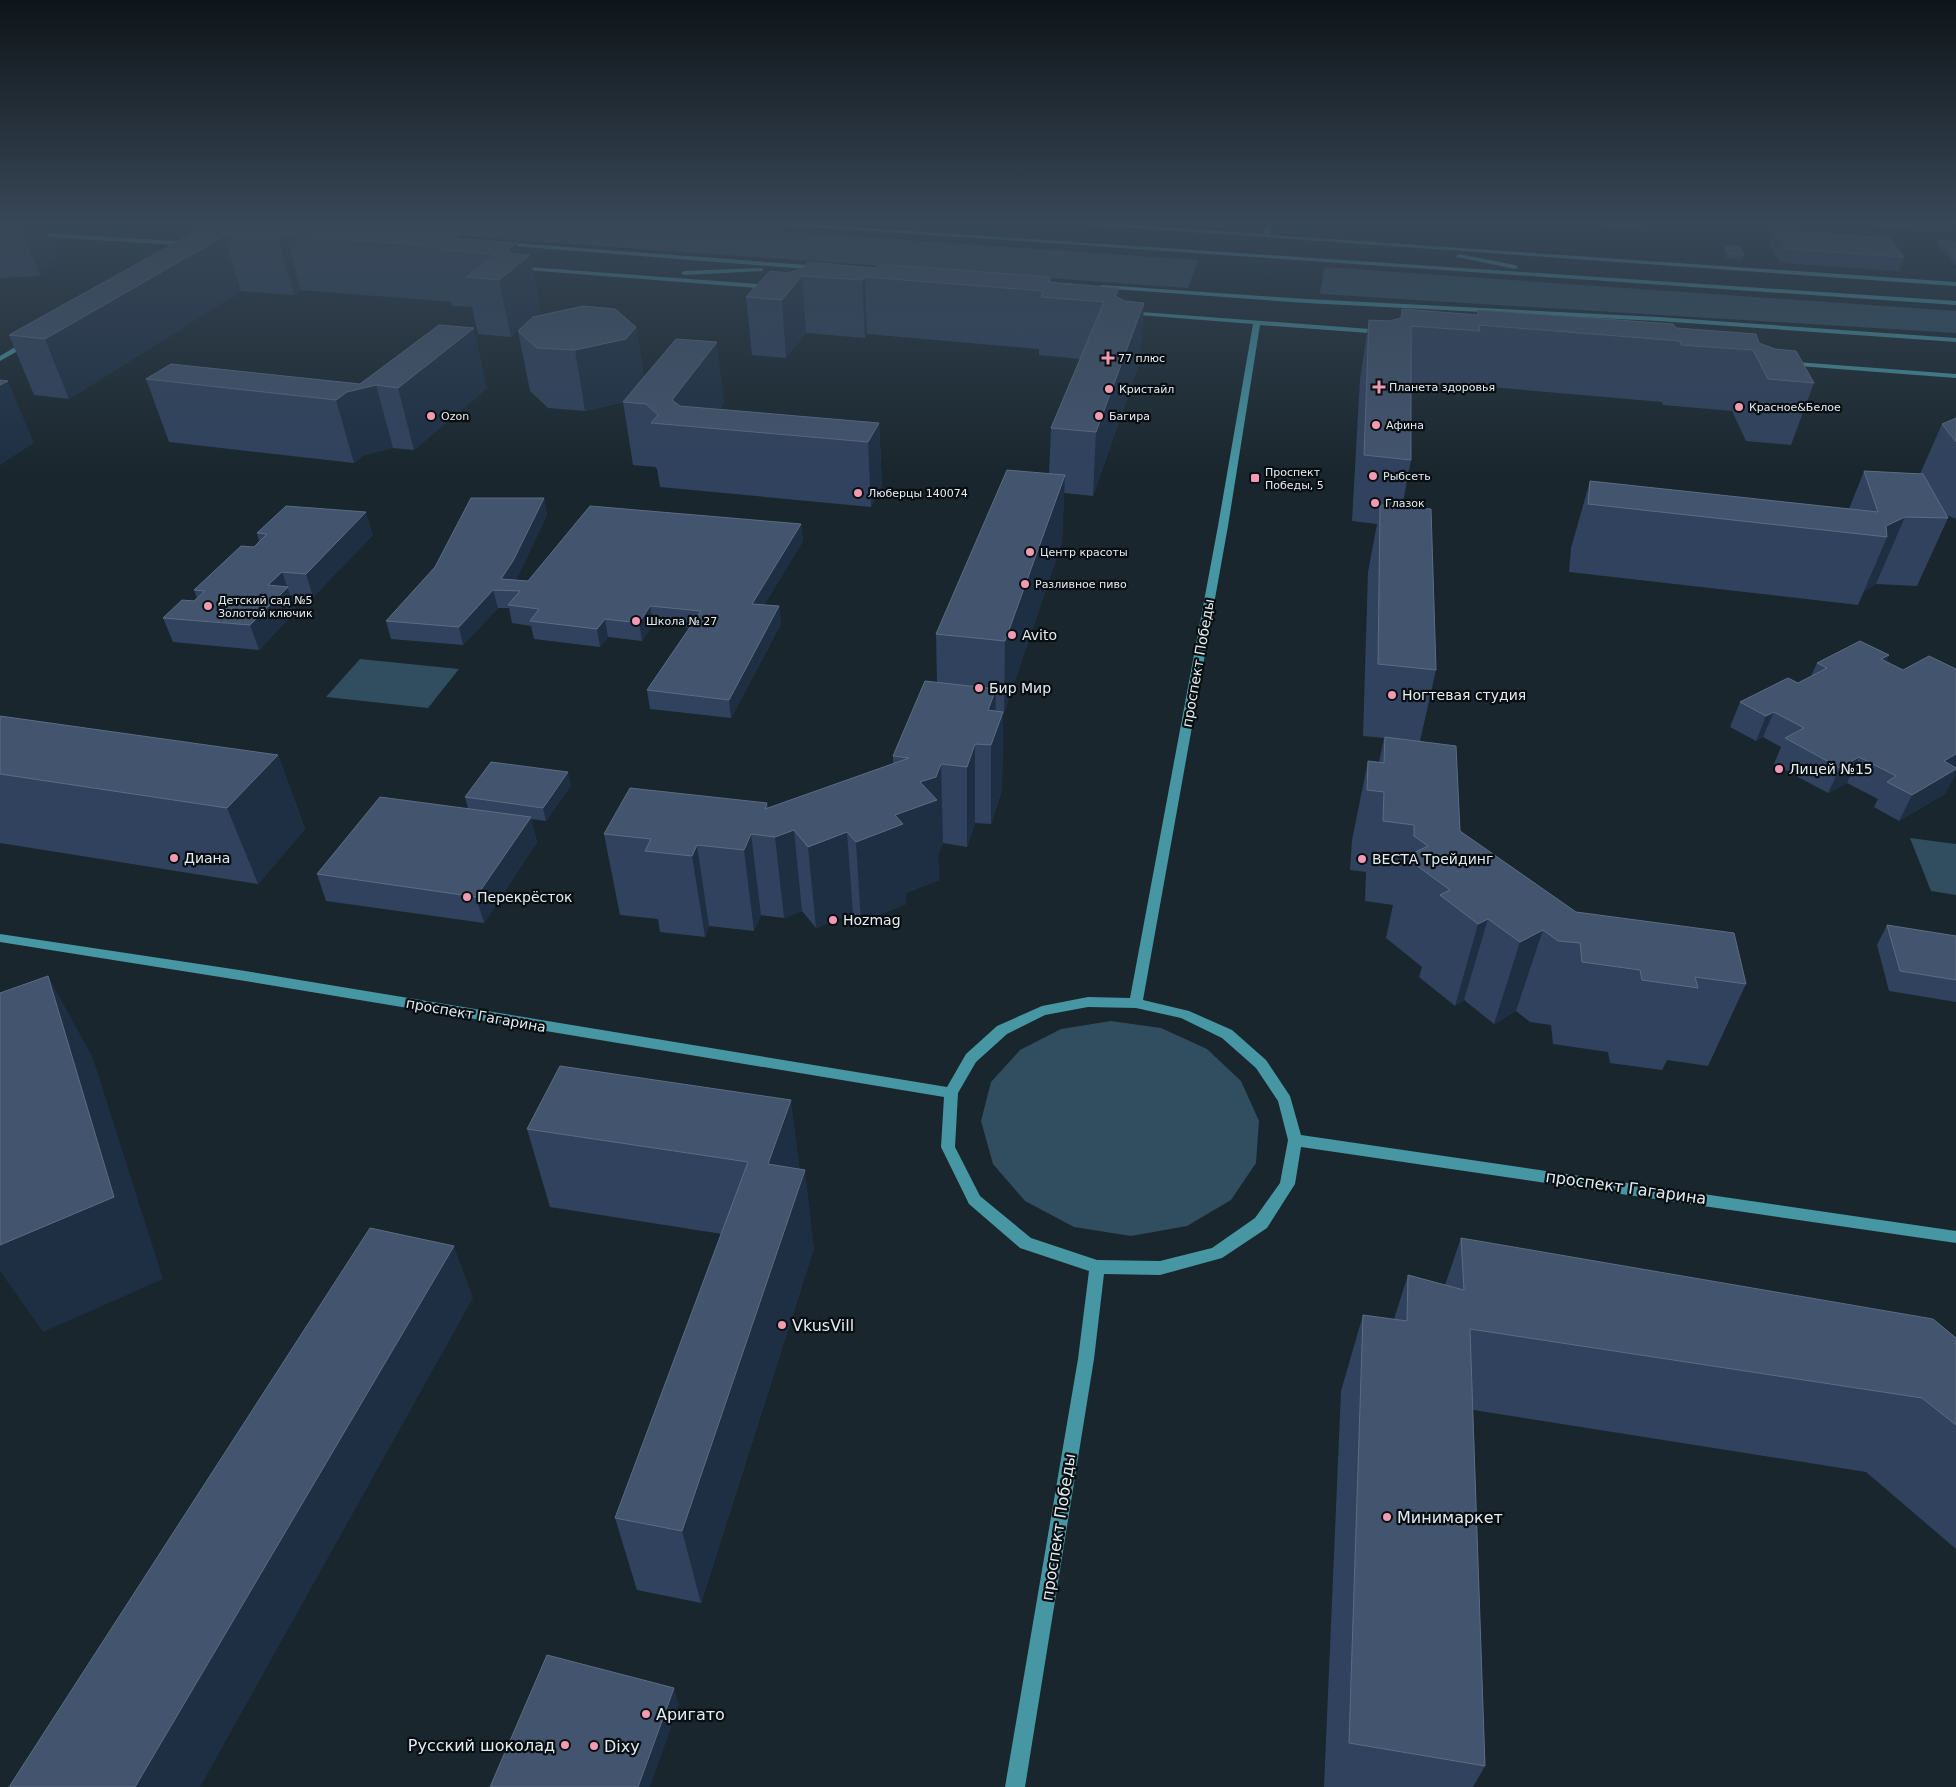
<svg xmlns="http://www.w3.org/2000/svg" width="1956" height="1787" font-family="'DejaVu Sans',sans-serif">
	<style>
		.green { fill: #304e5f }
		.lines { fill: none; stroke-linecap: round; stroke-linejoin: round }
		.secondary { fill: #4697a3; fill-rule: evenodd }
		.wall { fill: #30425e }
		.shaded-wall { fill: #1e2f44 }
		.building { fill: #43546e; stroke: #5c6c82 }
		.poi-dot { fill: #f19ab2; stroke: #080e11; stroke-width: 2 }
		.labels { text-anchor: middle; stroke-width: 4.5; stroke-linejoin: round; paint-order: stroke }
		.far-poi-label { font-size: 11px; fill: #e3ecf1; stroke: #080e11; text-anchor: start }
		.poi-label { font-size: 14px; fill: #e3ecf1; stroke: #080e11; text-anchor: start }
		.street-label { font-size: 14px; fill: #e3ecf1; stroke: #080e11 }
		.near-street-label { font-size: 16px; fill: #e3ecf1; stroke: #080e11 }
		.near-poi-label { font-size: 16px; fill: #e3ecf1; stroke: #080e11; text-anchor: start }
	</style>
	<rect width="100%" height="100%" fill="#19262d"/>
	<path class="green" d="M277,223H659L1198,260L1188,288Z
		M1324,267L1956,311V333L1320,294Z
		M360,659L459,669L428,708L326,697Z
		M1910,838L1956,844V895L1931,891Z
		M1111,1021L1161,1028L1207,1049L1241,1081L1259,1121L1256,1163L1231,1200L1187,1226L1131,1236L1074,1227L1025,1201L993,1164L981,1121L991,1082L1020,1050L1061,1029Z"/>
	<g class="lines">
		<path class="secondary" d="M211,223H242L254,226L251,228Z
			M754,223H791L1956,301V305Z
			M1066,223H1102L1263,234L1267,223H1273L1270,235L1956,282V286Z
			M0,230L191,242L194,244L191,246L0,234Z
			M501,242L820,266L823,268L820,270L499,245V243Z
			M1459,254L1515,265L1518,267L1515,269L1457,257L1456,256Z
			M515,266L772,285L775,287L772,289L513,269L512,268Z
			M761,268L763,269V271L684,275L681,273L684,271Z
			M1102,285L1306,299L1658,317L1956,338V342L1658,321L1306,303L1100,288V286Z
			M1128,311L1383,330L1387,332L1383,334L1260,325L1228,526L1143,1000L1189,1011L1232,1030L1266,1060L1290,1096L1301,1135L1956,1231V1243L1301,1147L1295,1184L1267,1228L1222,1258L1160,1275L1104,1274L1094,1359L1025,1787H1005L1078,1359L1089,1271L1020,1248L969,1204L941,1147L944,1097L239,980L0,942V934L239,970L947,1087L966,1054L997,1026L1042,1006L1088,997L1130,998L1218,526L1253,324L1126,314V312ZM1088,1007L1136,1008L1181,1018L1222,1038L1256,1068L1278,1101L1288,1140L1280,1183L1255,1218L1212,1248L1160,1261L1097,1260L1031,1238L980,1196L955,1147L958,1093L976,1062L1007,1034L1045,1015Z
			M25,341L32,343L0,361V356Z
			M1783,361L1956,374V378L1786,365H1783Z"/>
	</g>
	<path class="wall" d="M0,223H44L56,256L40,276L0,278Z
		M1542,223H1648L1646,230Z
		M1814,223H1954L1950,232Z
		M299,227L459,234V238L519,254L530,255L540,311L533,317L636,327L644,378L724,403L720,409L879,423L882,487L871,507L660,487L657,469L655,467L633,465L623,402L585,411L548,408L530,391L518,331L528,321L511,337L478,334L472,307L452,306L451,302L301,290L294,295L241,291L69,399L34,395L9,335L212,232Z
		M1774,230L1904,257L1899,271L1780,263L1769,244Z
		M1939,240L1956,246V266L1937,245Z
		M1725,246L1744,255L1742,260L1727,259L1724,250Z
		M876,268L1051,277V282L1119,288L1118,297L1125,301L1144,303L1140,361L1093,496L1064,493L1062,542L1004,713H1003L1002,790L991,824L975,823L967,847L943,843L938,855L939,880L906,893V904L861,922L853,913L816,928L802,911L784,918L761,915L754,931L709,926L705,937L660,932L658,919L620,915L604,834L767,803L768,808L893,764V756L937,682L936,634L1049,474L1051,428L1080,359L1039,355V349L867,334L865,338L806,333L786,358L752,355L746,297L787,273Z
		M1402,309L1477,315L1478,310L1676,328L1759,343L1814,383L1791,445L1746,441L1732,411L1663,405L1662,402L1468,385L1467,391L1411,386V460L1402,507L1436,670L1420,741L1460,831L1576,912L1746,984L1708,1066L1667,1060L1662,1070L1610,1063L1608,1052L1553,1044L1551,1025L1530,1022L1516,1011L1494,1024L1464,1000L1455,1006L1419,977L1422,967L1386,938L1393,905L1365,901L1366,872L1350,870L1352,840L1368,761L1379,762L1384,738L1363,736L1368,572L1377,524L1352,521L1360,379L1369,320L1389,321L1400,318Z
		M146,379L360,384L487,388L414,450L393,448L364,455L354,463L169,442Z
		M1956,418V519L1946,515L1948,518L1917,586L1876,584L1864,591L1858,605L1569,572L1571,548L1590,481L1849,509L1864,471L1920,474L1942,424Z
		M544,498L547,515L516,580L528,581L801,524L803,541L764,605L779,606L781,624L731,718L650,709L647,690L690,628L653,624L642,641L608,637L600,647L534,639L531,626L512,623L509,608H498L463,645L391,639L386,621Z
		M257,533L373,535L313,597L290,595L296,611L259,650L173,642L163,618L194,601L197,598L194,590L254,547L259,541Z
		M1889,655L1886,662L1903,670L1956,669V772L1945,794L1899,821L1874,807L1878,799L1847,783L1828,793L1774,764L1781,747L1763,737L1756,741L1730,727L1740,702L1798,683L1811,676L1817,663Z
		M0,716L278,755L305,829L258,884L0,843Z
		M571,785L546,821L531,819L537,842L484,923L326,901L317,874L468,808L465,797Z
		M1887,925L1956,936V1002L1889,991L1877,945Z
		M527,1129L800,1169L814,1248L701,1603L637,1590L615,1518L722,1234L550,1207Z
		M1461,1238L1956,1338V1549L1866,1472L1473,1410L1485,1766L1473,1787H1324L1341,1391L1363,1315L1394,1319L1408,1275L1445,1285Z"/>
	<path class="shaded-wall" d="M20,223H44L56,256L40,276Z
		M286,235L301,290L294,295L278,240Z
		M224,236L241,291L69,399L45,339Z
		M517,243L521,263L530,255L540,311L511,337L499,280L508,249Z
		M802,276L806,333L786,358L782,300Z
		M865,277L867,334L865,338L862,280Z
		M1119,288L1115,346V296Z
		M1144,303L1140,361L1093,496L1096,432Z
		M636,327L645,387L635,399L585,411L575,350Z
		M474,328L487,388L414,450L398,388Z
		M717,342L724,403L706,428L672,400Z
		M8,381L34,443L0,465V385Z
		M376,385L393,448L364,455L354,463L336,400L347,392Z
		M879,423L882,487L871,507L868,442Z
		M1065,475L1062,542L1004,713L1005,641Z
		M544,498L547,515L517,579L509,591L501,579Z
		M366,512L373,535L313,597L306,574Z
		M1905,517L1876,584L1864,591L1887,537L1886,526Z
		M801,524L803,541L754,622L752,604Z
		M282,572L296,611L259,650L250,625L268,585Z
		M493,590L498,608L463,645L459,627Z
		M650,606L653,624L642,641L639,623Z
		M779,606L781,624L731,718L729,700Z
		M605,619L608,637L600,647L597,629Z
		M1889,655L1878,679L1881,659Z
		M996,689L995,734L1003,712L1002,790L991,824V745L988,710Z
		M1774,712L1763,737L1756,741L1766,716Z
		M975,744V823L967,847V767Z
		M1956,754V772L1945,794L1899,821L1912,795L1944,761Z
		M278,755L305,829L258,884L227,808Z
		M1859,757L1847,783L1828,793L1840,768Z
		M941,764L943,843L938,855L939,880L906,893V904L861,922L856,842L895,815L920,782Z
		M568,772L571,785L546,821L543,808Z
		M531,817L537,842L484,923L476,897Z
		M794,830L802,911L784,918L775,837Z
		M847,832L853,913L816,928L808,847Z
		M751,834L761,915L754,931L744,850Z
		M697,845L709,926L705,937L692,856Z
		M1488,919L1464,1000L1455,1006L1478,924Z
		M1543,930L1516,1011L1494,1024L1520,942Z
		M48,976L93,1058L163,1279L43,1332L0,1271V1245Z
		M791,1100L801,1177L768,1164Z
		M805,1170L814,1248L701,1603L682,1531Z
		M454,1246L473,1298L200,1787H135Z
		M674,1688L679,1705L650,1787H638Z"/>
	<path class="building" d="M238,223L299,227L307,223L459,234L454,238L517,243L508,249L513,254L530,255L499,280L466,277L496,254L440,250L444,247L286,235L278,240L224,236L45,339L9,335L196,231L212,232L228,229Z
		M1774,230L1890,238L1904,257L1785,249Z
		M1939,240L1952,241L1956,246V259Z
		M1725,246L1740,247L1744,255L1729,254Z
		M808,262L876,268L879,264L1051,277L1048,282L1119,288L1115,296L1125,301L1144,303L1096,432L1051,428L1104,302L1041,297L1043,291L865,277L862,280L802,276L782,300L746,297L770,271L787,273L802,269Z
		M583,306L615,309L636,327L626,339L575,350L537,348L518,331L533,317Z
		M1402,309L1478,315V310L1673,324L1676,328L1756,334L1759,343L1775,349L1796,351L1814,383L1768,379L1753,350L1681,345L1680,341L1479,325L1480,331L1411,326V460L1364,455L1369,320L1389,321L1402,318Z
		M439,325L474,328L398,388L376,385L347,392L336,400L146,379L171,364L360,384Z
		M676,339L717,342L672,400L680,406L879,423L868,442L651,423L658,415L646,404L623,402Z
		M0,380L8,381L0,385Z
		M1956,418V442L1942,424Z
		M1007,470L1065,475L1005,641L936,634Z
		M1864,471L1923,474L1948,518L1905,517L1886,526L1887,537L1588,504L1590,481L1878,512Z
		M471,498H544L513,561L501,579L528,581L590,506L801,524L752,604L779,606L729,700L647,690L701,611L650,606L639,623L605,619L597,629L530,621L539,609L508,605L520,591L493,590L459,627L386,621L435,567Z
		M1380,505L1431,509L1436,670L1378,664Z
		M286,506L366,512L306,574L282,572L268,585L288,587L250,625L163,618L182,600L194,601L205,591L194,590L241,546L254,547L267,534L257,533Z
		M1860,641L1889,655L1881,659L1903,670L1929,656L1956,669V754L1944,761L1956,768V769L1912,795L1887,782L1896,776L1859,757L1840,768L1785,738L1804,728L1774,712L1766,716L1740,702L1788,678L1798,683L1827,668L1817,663Z
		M925,681L996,689L988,710L1003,712L991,745L975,744L967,767L941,764L936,777L920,782L937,800L895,815L903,824L856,842L847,832L808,847L794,830L775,837L751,834L744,850L697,845L692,856L645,851L651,839L604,834L630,788L767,803L765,809L909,758L893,756Z
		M0,716L278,755L227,808L0,774Z
		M1385,737L1456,746L1460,831L1576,912L1734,933L1746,984L1695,977L1698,988L1642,980L1640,970L1582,962L1580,943L1558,941L1543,930L1520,942L1488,919L1478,924L1440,895L1450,890L1405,857L1428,846L1414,836V825L1383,821L1384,792L1367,790L1368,761L1384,763Z
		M491,762L568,772L543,808L465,797Z
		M380,797L531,817L476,897L317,874Z
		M1887,925L1956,936V980L1900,971Z
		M48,976L114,1197L0,1245V993Z
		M560,1066L791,1100L768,1164L805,1170L682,1531L615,1518L748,1162L527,1129Z
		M370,1228L454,1246L135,1787H9Z
		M1461,1238L1933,1319L1956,1338V1425L1922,1398L1470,1329L1485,1766L1349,1743L1363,1315L1407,1321L1408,1275L1464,1290Z
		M547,1655L674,1688L638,1787H490Z"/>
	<linearGradient id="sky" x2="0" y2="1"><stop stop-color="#0e1519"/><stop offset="0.47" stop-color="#384757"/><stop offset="1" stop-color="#384757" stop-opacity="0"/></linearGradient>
	<rect width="1956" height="474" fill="url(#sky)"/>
	<g class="poi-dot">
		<path d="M1105.5 350.5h5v5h5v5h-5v5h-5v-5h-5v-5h5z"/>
		<path d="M1376.5 379.5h5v5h5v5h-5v5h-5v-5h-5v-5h5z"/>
		<circle cx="1109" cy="389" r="5"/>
		<circle cx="1739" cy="407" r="5"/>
		<circle cx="431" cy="416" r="5"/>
		<circle cx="1099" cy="416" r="5"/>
		<circle cx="1376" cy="425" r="5"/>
		<circle cx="1373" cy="476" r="5"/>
		<rect x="1250" y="473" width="10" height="10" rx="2.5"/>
		<circle cx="858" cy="493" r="5"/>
		<circle cx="1375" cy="503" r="5"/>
		<circle cx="1030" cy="552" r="5"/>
		<circle cx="1025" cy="584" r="5"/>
		<circle cx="208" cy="606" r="5"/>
		<circle cx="636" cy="621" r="5"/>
		<circle cx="1012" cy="635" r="5"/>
		<circle cx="979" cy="688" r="5"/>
		<circle cx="1392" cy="695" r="5"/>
		<circle cx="1779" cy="769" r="5"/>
		<circle cx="174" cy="858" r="5"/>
		<circle cx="1362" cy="859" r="5"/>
		<circle cx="467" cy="897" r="5"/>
		<circle cx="833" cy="920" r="5"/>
		<circle cx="782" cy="1325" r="5"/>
		<circle cx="1387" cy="1517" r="5"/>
		<circle cx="646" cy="1714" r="5"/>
		<circle cx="565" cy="1745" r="5"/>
		<circle cx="594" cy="1746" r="5"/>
	</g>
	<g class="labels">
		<g class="far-poi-label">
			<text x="1118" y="362">77 плюс</text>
			<text x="1389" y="391">Планета здоровья</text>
			<text x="1119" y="393">Кристайл</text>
			<text x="1749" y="411">Красное&amp;Белое</text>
			<text x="441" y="420">Ozon</text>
			<text x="1109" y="420">Багира</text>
			<text x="1386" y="429">Афина</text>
			<text x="1265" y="476">Проспект<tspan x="1265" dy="13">Победы, 5</tspan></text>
			<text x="1383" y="480">Рыбсеть</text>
			<text x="868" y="497">Люберцы 140074</text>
			<text x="1385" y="507">Глазок</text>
			<text x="1040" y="556">Центр красоты</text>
			<text x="1035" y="588">Разливное пиво</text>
			<text x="218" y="604">Детский сад №5<tspan x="218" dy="13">Золотой ключик</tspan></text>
			<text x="646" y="625">Школа № 27</text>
		</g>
		<g class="poi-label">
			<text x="1022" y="640">Avito</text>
			<text x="989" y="693">Бир Мир</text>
			<text x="1402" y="700">Ногтевая студия</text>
			<text x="1789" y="774">Лицей №15</text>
			<text x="184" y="863">Диана</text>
			<text x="1372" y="864">ВЕСТА Трейдинг</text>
			<text x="477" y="902">Перекрёсток</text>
			<text x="843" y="925">Hozmag</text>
		</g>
		<g class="street-label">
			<text transform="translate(1198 663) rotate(-80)" y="5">проспект Победы</text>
			<text transform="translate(476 1015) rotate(10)" y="5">проспект Гагарина</text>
		</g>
		<g class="near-street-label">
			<text transform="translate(1626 1187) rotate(8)" y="6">проспект Гагарина</text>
			<text transform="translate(1058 1527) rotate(-81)" y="6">проспект Победы</text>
		</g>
		<g class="near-poi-label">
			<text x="792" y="1331">VkusVill</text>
			<text x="1397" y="1523">Минимаркет</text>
			<text x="656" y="1720">Аригато</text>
			<text x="555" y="1751" text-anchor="end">Русский шоколад</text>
			<text x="604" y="1752">Dixy</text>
		</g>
	</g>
</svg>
